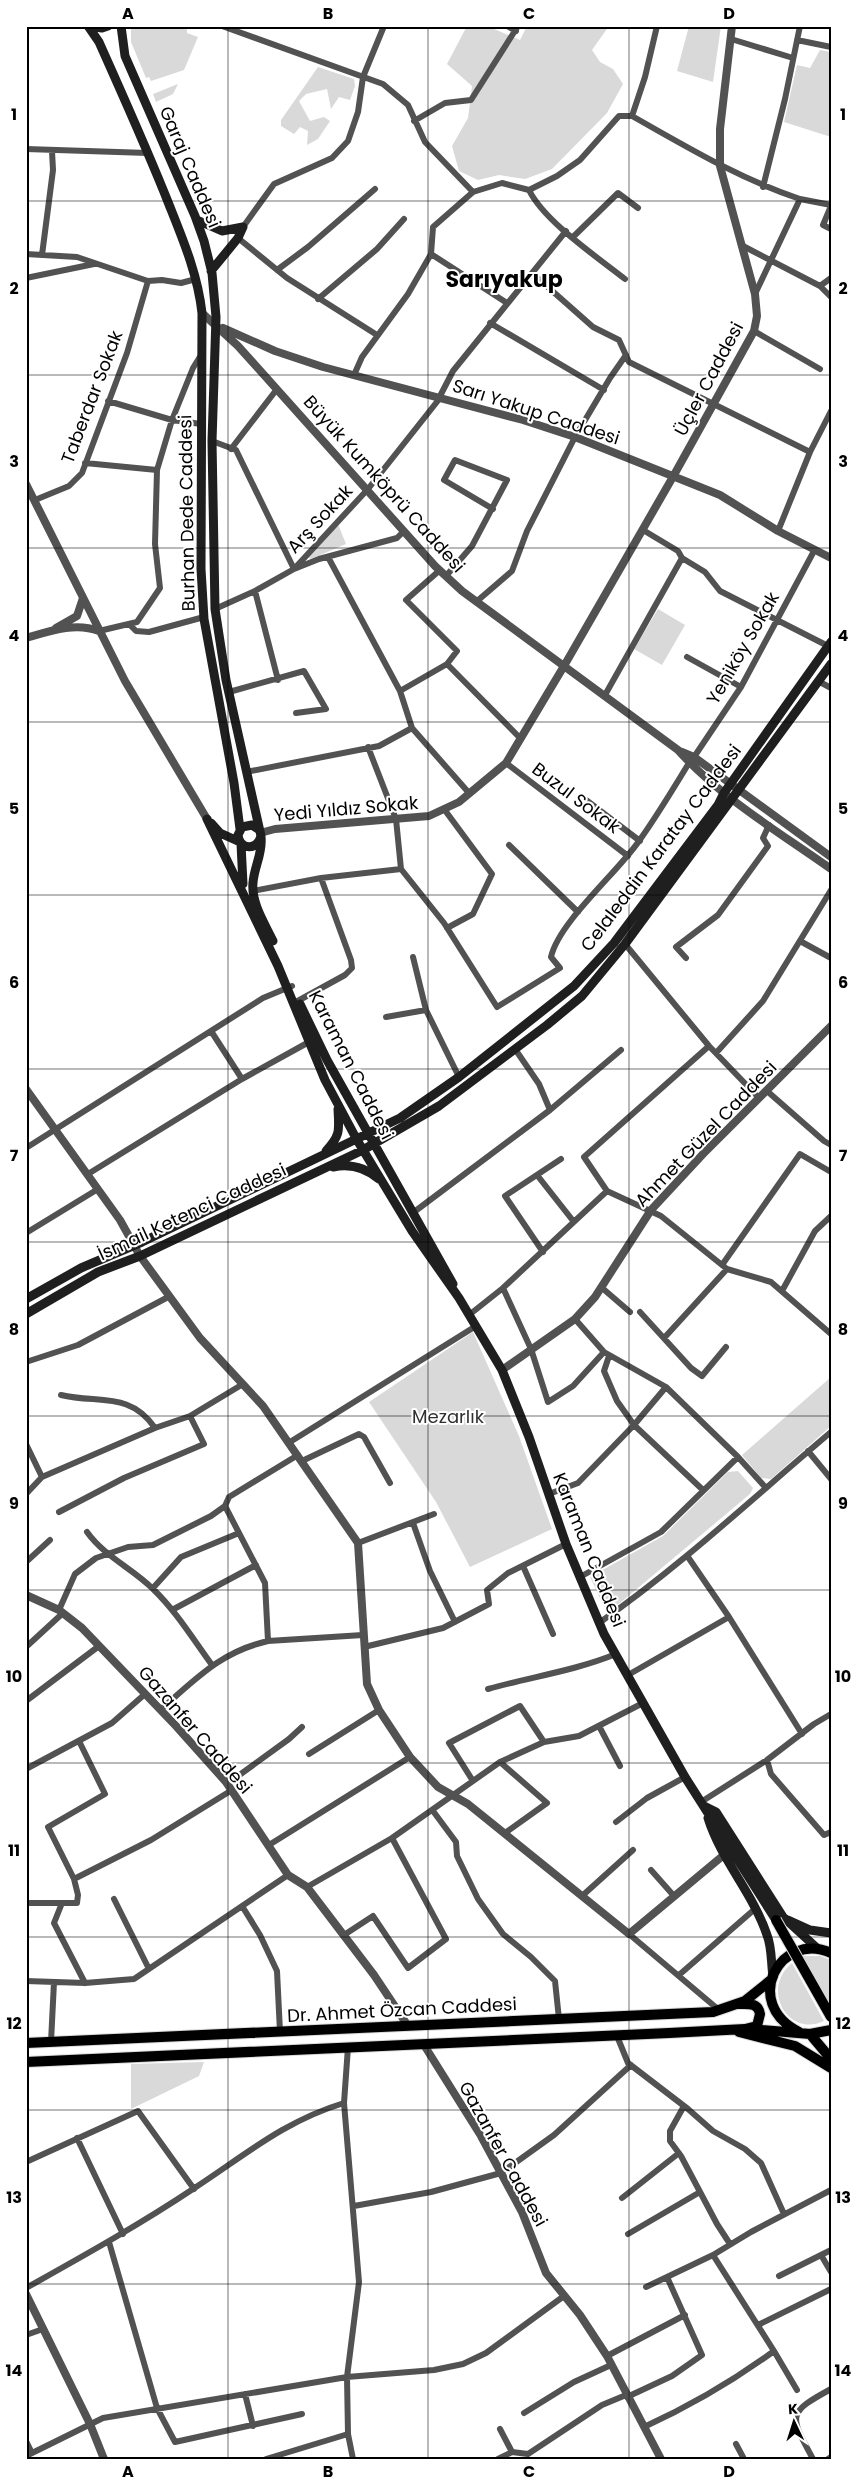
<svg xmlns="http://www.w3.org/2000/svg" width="857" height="2485" font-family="Poppins,sans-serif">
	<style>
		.green { fill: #d9d9d9 }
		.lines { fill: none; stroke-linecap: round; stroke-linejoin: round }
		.primary-casing { stroke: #dbdbdb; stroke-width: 12 }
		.minor { stroke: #525252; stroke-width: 6 }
		.tertiary { stroke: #525252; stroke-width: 8 }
		.secondary { stroke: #1f1f1f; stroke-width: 9 }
		.primary { stroke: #000; stroke-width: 10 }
		.primary-bridge-casing { stroke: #dbdbdb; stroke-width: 12; stroke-linecap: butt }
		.primary-bridge { stroke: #000; stroke-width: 10 }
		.grid { fill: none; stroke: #000; stroke-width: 1; stroke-opacity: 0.55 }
		.labels { text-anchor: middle; stroke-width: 4; stroke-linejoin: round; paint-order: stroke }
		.street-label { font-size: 18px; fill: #000; stroke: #fff }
		.park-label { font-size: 18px; fill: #303030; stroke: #fff }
		.district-label { font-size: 22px; font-weight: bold; fill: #000; stroke: #fff }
		.neatline { fill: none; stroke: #000; stroke-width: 2 }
		.grid-label { font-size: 16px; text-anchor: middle; font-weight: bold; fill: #000 }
	</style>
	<rect width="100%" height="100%" fill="#fff"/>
	<path class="green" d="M131,26H187V33L198,37L184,70L151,81L149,77L146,78L131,42Z
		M467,26H487L520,40L527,26H609L592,50L600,62L613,69L623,84L607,113L552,169L525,179L499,175L478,180L459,171L452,146L468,118L472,86L447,64Z
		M689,26H721L713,82L677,71Z
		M820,50L831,52V137L784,122L797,65L810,68Z
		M318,67L354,79L355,86L350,100L339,97L331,109L327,89L306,94L299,101L310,121L324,117L330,121L318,139L307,145L308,131L300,127L294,134L281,126V120Z
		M178,84L173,94L156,102L153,94Z
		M338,524L346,544L311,559L308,557Z
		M658,609L685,625L662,665L634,649Z
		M473,1332L519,1436L552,1529L470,1567L436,1502L369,1402Z
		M831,1377V1426L771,1479L761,1478L742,1455Z
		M738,1471L753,1488L750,1494L614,1608L604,1607L590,1577L663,1536L728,1472Z
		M803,1956H820L831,1960V2008Z
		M792,1963L824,2021C788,2038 760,1989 792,1963Z
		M204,2062L199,2076L131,2109V2064Z"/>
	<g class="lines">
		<g class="primary-casing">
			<path id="primary" d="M751,2029L810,2034L831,2030
				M739,2032L795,2046L831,2068
				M799,2032C741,2003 780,1930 831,1953
				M810,2034L831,2059
				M26,2043L713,2012L745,2001L771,1980
				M26,2062L669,2033L745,2029L757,2026L760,2014C758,2002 748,2004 738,2004"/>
		</g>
		<path class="minor" d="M222,26L383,84L408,105L425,142L473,192
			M507,26L516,31
			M731,39L793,58
			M797,40L831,47
			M632,116L645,77L657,26
			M414,121L445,103L471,100L518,26
			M26,149L148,153
			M763,187L785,99L800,26
			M529,190C544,221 597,257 625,279
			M800,199L831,205
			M831,206L823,225L831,229
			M243,227L274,184L332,158L348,141L358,112L363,77L384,26
			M573,237L618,193L638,208
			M238,238L287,278L377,335
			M743,246L820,286L831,297
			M26,254L77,257L148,281L162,280L181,283L196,279
			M431,254L507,303
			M42,255L53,170L52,151
			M277,270L308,247L375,189
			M532,273L593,327L619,340L629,362L810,452
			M26,278L94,264
			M820,286L831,278
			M318,299L377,249L404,219
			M490,323L604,390
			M754,331L820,369
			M354,375L362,357L408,294L431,254L433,227L473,192L502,183L529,190L557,176L580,160L619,116H632C687,147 740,179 800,199L755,294
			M439,398L453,371L566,231
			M108,401L172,420L201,424
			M212,441L236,450L294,569L368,489L440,398
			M231,449L277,389
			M85,463L157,470
			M35,500L69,486L82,473L127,353L148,281
			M778,531L810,452L831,411
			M328,557L400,691L412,728L469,793
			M682,558L705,572L720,591L828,646
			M440,570L406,600L457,651L447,664L521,739
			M446,576L472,546L507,480L455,460L444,480L493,509
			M255,591L278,680
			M476,602L512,571L527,531L575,437L610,378L626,355
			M215,609L255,591L294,569L319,559L397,538L404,531
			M129,624L136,631L149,632L204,617
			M99,631L137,622L160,588L155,544L157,470L172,420L193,368L201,355
			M687,657L741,687
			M818,681L831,688
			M400,691L447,664
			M229,692L304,671L326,709L296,713
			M605,695L682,558L678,551L643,530
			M368,747L396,819L401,869
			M694,757L741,687L814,551
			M506,763L628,856
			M246,772L379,746L412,728
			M586,800L640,841
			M444,809L492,874L473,914L447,928
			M509,845L578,912
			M253,891L321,878L401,869L444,923L497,1007L560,968L551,957C559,922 617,873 639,841C657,816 673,789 689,763
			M800,941L831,958
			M625,944L709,1046L759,1098
			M413,957L426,1010
			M686,958L676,947L718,915L768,846L763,838L769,825
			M294,1003L345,975L352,968L351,960L321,878
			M386,1017L426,1010L459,1077
			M211,1031L242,1079
			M515,1049L539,1084L550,1110
			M716,1053L763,1001L831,890
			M767,1091L824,1141L831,1145
			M26,1148L263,998L292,986
			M88,1174L242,1079L309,1042
			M537,1175L574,1222
			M607,1191L584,1157L709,1046
			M414,1212L550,1110L621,1050
			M26,1233L98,1189
			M543,1252L505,1196L561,1159
			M722,1265L800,1154L831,1172
			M601,1287L630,1312
			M503,1288L531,1349L548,1402L573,1386L604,1352
			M782,1291L815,1231L831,1216
			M640,1312L691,1368L702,1376L726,1347
			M469,1315L503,1288L607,1191L661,1216L727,1269L771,1282L831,1334
			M575,1319L604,1352L666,1387L738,1457L766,1488
			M665,1337L727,1269
			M609,1356L604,1371L617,1401L634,1425L703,1490
			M26,1362L78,1345L170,1296
			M61,1395C98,1404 130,1391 155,1428
			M290,1442L476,1326
			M26,1444L42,1477
			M808,1451L831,1479
			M302,1461L359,1434L364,1437L390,1483
			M26,1494L42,1477L155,1428L190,1416L243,1384
			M549,1494L578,1483L634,1425L666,1387
			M225,1506L265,1583L268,1641
			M59,1512L124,1478L204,1444L190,1416
			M413,1523L430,1571L455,1622
			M87,1532C105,1557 132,1568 153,1589C176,1611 193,1639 212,1665
			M358,1543L434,1514
			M688,1557L729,1617L802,1734
			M26,1562L50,1540
			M523,1566L553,1634
			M580,1577L661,1532L738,1457
			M153,1588L181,1557L239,1533
			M59,1610L75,1574L96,1558L128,1547L153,1545L211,1516L225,1506L229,1497L298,1455
			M172,1610L256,1565
			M599,1623C682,1565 754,1497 831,1432
			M26,1647L63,1613
			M364,1647L443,1628L489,1604L487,1590L508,1573L566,1544
			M628,1675L729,1617
			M488,1689C530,1677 574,1671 616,1654
			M26,1701L99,1646
			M160,1710C196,1679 220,1652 268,1641L363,1635
			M599,1726L620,1766
			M309,1754L379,1710
			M767,1760L771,1774L824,1835L831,1832
			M500,1762L547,1803L505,1833
			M26,1769L112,1723L145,1694
			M473,1781L449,1743L520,1706L544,1742
			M227,1784L289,1739L302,1727
			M701,1802L767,1760L814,1724L831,1714
			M433,1811L456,1842L457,1856L478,1899L503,1934L531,1957L555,1981L559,2019
			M616,1822L647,1798L685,1777
			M269,1845L410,1757
			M651,1870L674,1896
			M74,1879L48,1827L105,1794L79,1741
			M307,1887L392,1838L500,1762L544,1742L579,1736L643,1703
			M582,1896L633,1850
			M114,1899L149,1969
			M26,1903H77L78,1895L74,1879L151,1840L232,1790
			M62,1903L54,1923L85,1983
			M242,1906L260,1935L277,1971L280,2032
			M629,1934L719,2010
			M344,1935L373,1916L408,1968L446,1939L392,1838
			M679,1975L756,1908
			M26,1981L85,1983L134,1979L288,1875
			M617,2036L628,2063L688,2109L713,2131L745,2149L761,2163L784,2214
			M51,2042L54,1982
			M348,2047L344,2103L359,2282L347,2377L348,2434L353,2459
			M684,2106L670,2131V2141L681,2156L717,2224L730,2244
			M77,2138L123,2234
			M26,2162L138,2111L194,2189
			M622,2198L679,2153
			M354,2206L431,2192L501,2173L554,2135L631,2065
			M628,2234L700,2192
			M109,2242L157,2408L175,2442L302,2414
			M821,2255L831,2272
			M779,2276L831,2250
			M646,2287L713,2255
			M26,2288C83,2256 139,2225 193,2189C244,2156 284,2121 344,2103
			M758,2325L831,2289
			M26,2335L43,2329
			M774,2351L713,2255L751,2232L831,2190
			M607,2356L685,2315
			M245,2394L253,2426
			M627,2397L672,2376L702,2355L667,2277
			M524,2413L574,2382L611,2365
			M644,2427C690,2406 733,2381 774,2351L797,2390
			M500,2429L512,2452
			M26,2441L32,2453
			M736,2444L744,2459
			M26,2456L103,2418L347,2377L434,2370L463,2364L486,2353L564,2296
			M266,2459L348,2434
			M498,2459L512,2452L528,2454L602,2405L626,2395
			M813,2459C789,2415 787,2413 831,2389
			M828,2459L831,2457"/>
		<path class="tertiary" d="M202,313L238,346L435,566L462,591L678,750C721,798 779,832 831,869
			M223,328L275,351L323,367L523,420L575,437L720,495L778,531L831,558
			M26,484L125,681L207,819
			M56,628L77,616L83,598
			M26,638C50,631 75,622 99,631
			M682,752L694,757L831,857
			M260,833L275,829L429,816L459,802L506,763L564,666L674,475L754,331L757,316L755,294L720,166V129L732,26
			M26,1089L120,1220L140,1256L200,1338L263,1406L358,1543L367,1684L379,1710L410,1757L438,1787L468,1804L629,1934L725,1854
			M502,1370L575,1319L595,1297L651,1210L703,1154L831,1026
			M26,1595L59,1610L82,1628L176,1726L226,1782L288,1875L307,1887L374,1975L408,2026
			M424,2045L481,2136L522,2212L546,2273L580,2315L607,2356L661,2459
			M26,2294L90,2424L104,2459"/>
		<path class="secondary" d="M88,26L99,42C123,96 148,151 170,207C184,242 198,276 202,313L201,569L204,619L234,783L240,829
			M90,26L102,28L108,26
			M121,26L125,56L195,216L204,241L212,273L216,317L212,441L215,609L226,680L261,836C257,851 240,850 238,835L242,827L252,825L258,829
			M197,220L222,231L243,227
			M211,271L238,238L243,227
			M207,819L278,966L325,1080L357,1140L412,1231L459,1298L502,1370L529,1437L566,1544L604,1634L685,1777L776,1920
			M211,823L220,833L240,842
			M261,837C263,853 254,867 253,883C251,903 265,924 273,941
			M241,844L243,884
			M300,1004L327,1060L453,1284
			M326,1151C341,1135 339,1130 338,1109
			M333,1167C351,1163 366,1168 379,1179
			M26,1299L81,1268L142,1242L400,1118L459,1077L574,986L614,943L718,805L724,793L831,642
			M26,1314L98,1272L140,1256L363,1150L439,1106L547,1025L582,996L625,944L831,664
			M704,1806L716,1812L783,1917L818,1949
			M708,1818C721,1860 753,1893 767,1935C772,1947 771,1963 773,1977
			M788,1920L810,1930L831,1933"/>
		<use href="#primary" class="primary"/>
		<g class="primary-bridge-casing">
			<path id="primary-bridge" d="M776,1920L831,2017"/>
		</g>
		<use href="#primary-bridge" class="primary-bridge"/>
	</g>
	<path class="grid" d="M228,26V2459M428,26V2459M629,26V2459M26,201H831M26,375H831M26,548H831M26,722H831M26,895H831M26,1069H831M26,1242H831M26,1416H831M26,1590H831M26,1763H831M26,1937H831M26,2110H831M26,2284H831"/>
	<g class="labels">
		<g class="street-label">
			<text transform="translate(190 167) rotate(67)" y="6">Garaj Caddesi</text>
			<text transform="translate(709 379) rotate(-62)" y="6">Üçler Caddesi</text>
			<text transform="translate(92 397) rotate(-69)" y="6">Taberdar Sokak</text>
			<text transform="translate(536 412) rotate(18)" y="6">Sarı Yakup Caddesi</text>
			<text transform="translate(384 484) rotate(48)" y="6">Büyük Kumköprü Caddesi</text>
			<text transform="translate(187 513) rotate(-91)" y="6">Burhan Dede Caddesi</text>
			<text transform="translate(320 519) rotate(-47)" y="6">Arş Sokak</text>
			<text transform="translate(743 648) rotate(-60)" y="6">Yeniköy Sokak</text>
			<text transform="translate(576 798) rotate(37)" y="6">Buzul Sokak</text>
			<text transform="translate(346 809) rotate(-5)" y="6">Yedi Yıldız Sokak</text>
			<text transform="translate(661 848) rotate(-53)" y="6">Celaleddin Karatay Caddesi</text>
			<text transform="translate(351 1065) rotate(63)" y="6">Karaman Caddesi</text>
			<text transform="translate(706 1134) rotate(-46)" y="6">Ahmet Güzel Caddesi</text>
			<text transform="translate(192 1212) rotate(-25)" y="6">İsmail Ketenci Caddesi</text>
			<text transform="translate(589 1550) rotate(68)" y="6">Karaman Caddesi</text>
			<text transform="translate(195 1730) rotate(49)" y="6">Gazanfer Caddesi</text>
			<text transform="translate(402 2010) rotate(-3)" y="6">Dr. Ahmet Özcan Caddesi</text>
			<text transform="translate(503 2154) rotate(61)" y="6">Gazanfer Caddesi</text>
		</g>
		<g class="park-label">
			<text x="448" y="1423">Mezarlık</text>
		</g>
		<g class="district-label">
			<text x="504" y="287">Sarıyakup</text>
		</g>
	</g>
	<rect width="857" height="2485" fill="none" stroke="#ffffff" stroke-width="55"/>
	<g transform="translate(794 2422) rotate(356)" stroke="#ffffff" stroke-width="4" paint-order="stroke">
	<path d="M0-4L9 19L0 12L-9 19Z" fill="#000000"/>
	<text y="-8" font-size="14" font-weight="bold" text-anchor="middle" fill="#000000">K</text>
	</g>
	<rect x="28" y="28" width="802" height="2430" class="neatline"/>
	<g class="grid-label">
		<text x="128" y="19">A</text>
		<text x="328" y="19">B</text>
		<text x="529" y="19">C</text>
		<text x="729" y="19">D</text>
		<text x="14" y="120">1</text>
		<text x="843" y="120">1</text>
		<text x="14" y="294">2</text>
		<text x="843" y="294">2</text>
		<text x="14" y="467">3</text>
		<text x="843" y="467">3</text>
		<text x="14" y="641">4</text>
		<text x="843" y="641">4</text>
		<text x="14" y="814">5</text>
		<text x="843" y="814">5</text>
		<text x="14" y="988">6</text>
		<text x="843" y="988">6</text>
		<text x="14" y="1161">7</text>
		<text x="843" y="1161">7</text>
		<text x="14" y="1335">8</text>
		<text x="843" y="1335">8</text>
		<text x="14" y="1509">9</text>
		<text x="843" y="1509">9</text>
		<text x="14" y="1682">10</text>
		<text x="843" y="1682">10</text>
		<text x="14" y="1856">11</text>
		<text x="843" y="1856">11</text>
		<text x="14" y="2029">12</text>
		<text x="843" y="2029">12</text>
		<text x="14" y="2203">13</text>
		<text x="843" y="2203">13</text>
		<text x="14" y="2376">14</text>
		<text x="843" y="2376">14</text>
		<text x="128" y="2477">A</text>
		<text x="328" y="2477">B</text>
		<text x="529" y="2477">C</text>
		<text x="729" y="2477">D</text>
	</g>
</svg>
